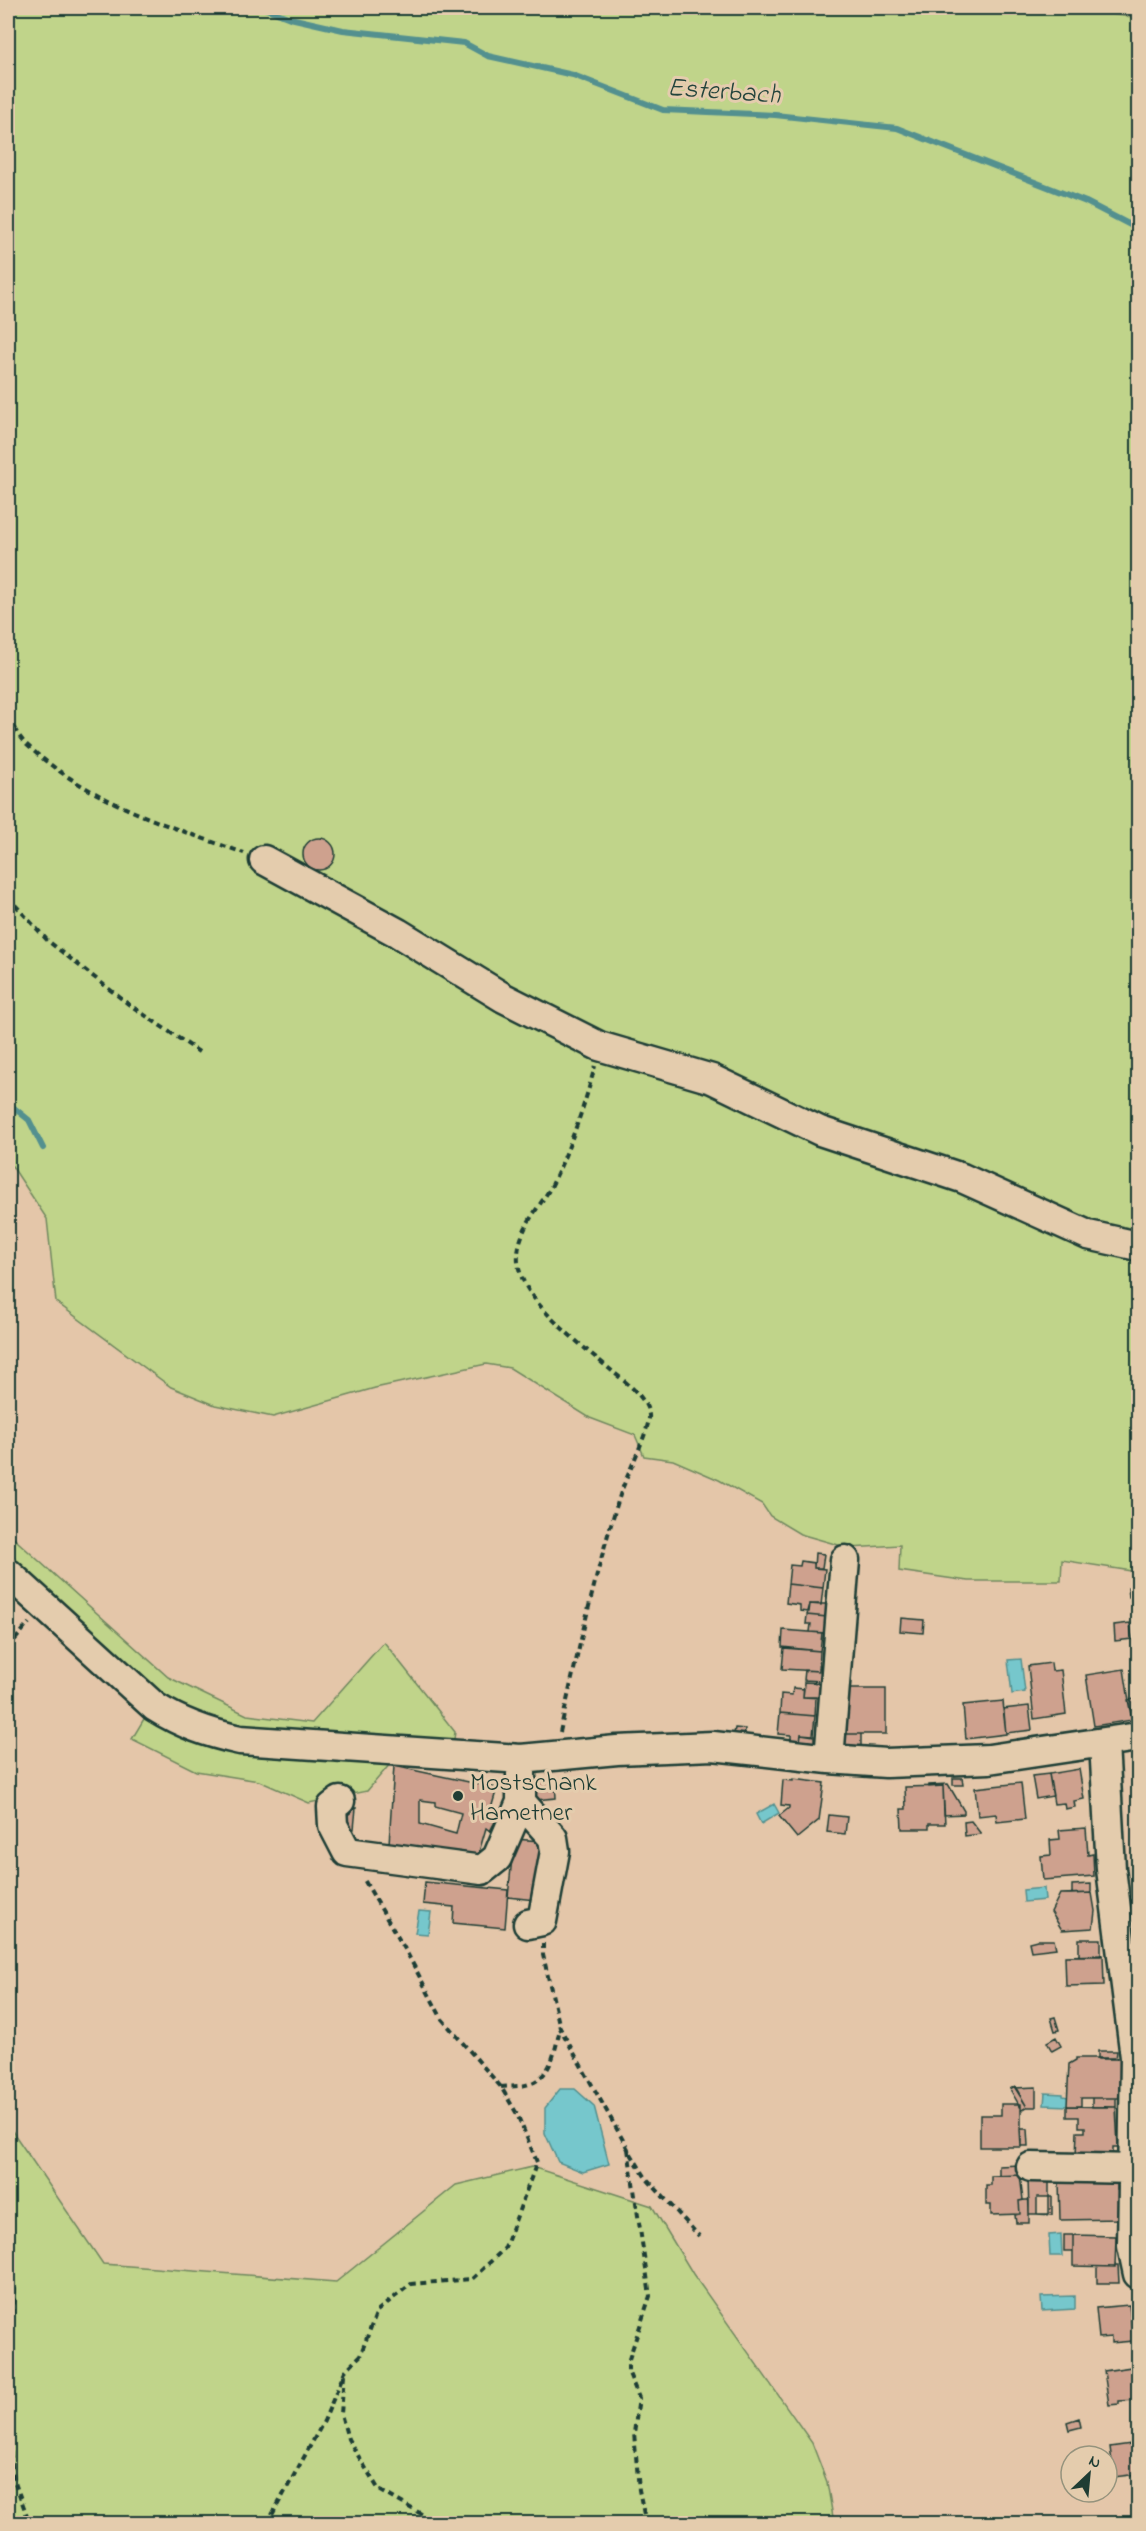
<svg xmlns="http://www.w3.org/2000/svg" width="1146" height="2531" font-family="'Indie Flower',sans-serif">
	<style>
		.green { fill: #c0d48a; stroke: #70885f; stroke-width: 1.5 }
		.water { fill: #76c7cc; stroke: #53908f; stroke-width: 1.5 }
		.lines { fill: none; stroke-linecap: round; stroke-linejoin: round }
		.stream { stroke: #53908f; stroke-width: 6 }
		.building { fill: #cea18e; stroke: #1f3d34; stroke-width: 1.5; fill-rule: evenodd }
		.minor-casing { stroke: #1f3d34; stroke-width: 33 }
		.path { stroke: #1f3d34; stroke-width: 4; stroke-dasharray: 6 4.5; stroke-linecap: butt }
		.minor { stroke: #e4ccad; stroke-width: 28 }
		.poi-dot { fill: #1f3d34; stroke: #e4ccad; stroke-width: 2 }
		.labels { text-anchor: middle; stroke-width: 6; stroke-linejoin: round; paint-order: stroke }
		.poi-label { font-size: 26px; fill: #1f3d34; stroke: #e4ccad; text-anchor: start }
		.water-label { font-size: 27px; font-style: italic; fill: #23443c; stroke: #e4ccad }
	</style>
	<rect width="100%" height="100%" fill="#e4c6a9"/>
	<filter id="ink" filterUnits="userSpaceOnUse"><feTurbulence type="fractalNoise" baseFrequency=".0167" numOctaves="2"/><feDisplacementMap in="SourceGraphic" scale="12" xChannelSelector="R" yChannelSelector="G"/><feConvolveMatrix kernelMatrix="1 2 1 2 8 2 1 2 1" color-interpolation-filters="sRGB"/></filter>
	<g filter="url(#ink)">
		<path class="green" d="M8,8H1069L1138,18V1572L1062,1560L1061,1581H968L899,1571L900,1545L849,1548L800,1534L770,1516L762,1504L719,1480L673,1460L644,1456L635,1435L590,1418L510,1368L486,1364L375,1388L273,1417L215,1405L171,1387L56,1302L47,1219L12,1166L8,1165Z
			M8,1533L168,1677L247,1715L312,1723L384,1642L455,1732L453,1746L239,1734L184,1718L8,1562Z
			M148,1712L397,1756L367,1791L309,1803L259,1781L196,1771L132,1739Z
			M8,2125L103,2264L336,2282L456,2185L532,2167L652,2206L693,2274L812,2443L827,2482L834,2523H8Z"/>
		<path class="water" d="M1021,1659L1025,1692L1012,1694L1008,1660Z
			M774,1804L779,1813L761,1824L756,1814Z
			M1044,1888L1045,1900L1024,1902L1023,1890Z
			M419,1911L431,1912L428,1934L415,1933Z
			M560,2089H575L594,2106L609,2164L583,2172L558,2162L545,2133V2108Z
			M1045,2093L1063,2094V2096L1068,2097V2106L1044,2105Z
			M1061,2234L1062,2256H1050L1049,2235Z
			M1075,2296V2309L1042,2311L1041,2297Z"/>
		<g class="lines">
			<path class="stream" d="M264,8L290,18L343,30L464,43L488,56L573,75L663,110L775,115L897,128L1086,202L1138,229
				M8,1103L29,1120L43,1148"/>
		</g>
		<path class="building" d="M303 854a16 16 0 1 1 32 0a16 16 0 1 1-32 0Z
			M815,1553L824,1554L822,1568H814Z
			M801,1561L814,1563V1568L825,1569L823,1588L788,1584L790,1565L800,1566Z
			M788,1584L823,1588L821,1605L810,1604L809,1612L800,1611V1605L786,1603Z
			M1136,1587V1596L1129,1597L1128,1588Z
			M810,1604H828L827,1617L807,1615Z
			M807,1615L827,1617L826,1633L810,1632L811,1624H806Z
			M901,1618L924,1620L923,1633L900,1631Z
			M1130,1623L1132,1639L1115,1641L1114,1625Z
			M783,1630L822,1633L820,1651L782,1647Z
			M784,1648L820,1651L819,1671L782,1669Z
			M1051,1663L1052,1671L1061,1670L1066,1714L1034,1719L1028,1666Z
			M819,1668H823L822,1681L804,1680L805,1670L819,1671Z
			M1124,1669L1132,1720L1094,1726L1086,1675Z
			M804,1682L822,1683L821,1698L803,1697Z
			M793,1688L804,1689L803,1697H816L815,1716L780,1713L781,1694L792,1695Z
			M847,1689H886V1734H847Z
			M1136,1699L1138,1714L1131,1715L1128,1700Z
			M1003,1701L1006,1734L966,1739L963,1705Z
			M1029,1706L1032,1730L1006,1733L1003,1709Z
			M780,1713L815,1716L813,1735L801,1734L800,1741L791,1740V1735L778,1734Z
			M735,1728L745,1729L744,1740L733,1739Z
			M837,1731H847V1734H861V1751H837Z
			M801,1734L814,1736V1748L799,1747Z
			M394,1766L497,1788L490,1812L498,1816L490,1831L486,1828L475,1866L389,1844ZM420,1800L435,1802V1806L461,1813L456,1834L420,1824Z
			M1079,1769L1084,1799L1074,1801L1075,1807L1065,1809L1064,1803L1054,1804L1049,1774Z
			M1049,1774L1053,1796L1036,1799L1032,1776Z
			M953,1778H962L963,1785H953Z
			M793,1779L824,1783L819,1820L797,1838L779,1816L789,1808V1806L781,1805L783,1780L793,1781Z
			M555,1780L556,1798L535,1800L534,1782Z
			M1021,1783L1025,1819L997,1822L996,1814L978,1816L975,1788Z
			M948,1784L964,1811V1814L944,1815L943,1786L929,1787V1785Z
			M943,1786L945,1824H929V1829H902L901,1809H906L905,1787Z
			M356,1808L354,1829L336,1828L338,1811Z
			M829,1815L847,1817L845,1834L827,1832Z
			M971,1821L981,1834L965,1836L964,1822Z
			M1086,1828L1088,1855L1093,1854L1094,1876L1043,1880L1041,1856L1051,1855L1050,1840L1060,1839L1059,1830Z
			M514,1839L541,1841L535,1900L508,1897Z
			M425,1882L508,1890L505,1928L453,1923L454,1907L423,1904Z
			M1091,1884V1893L1072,1894V1885Z
			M1092,1893L1095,1911L1093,1928L1062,1930L1051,1912L1060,1894Z
			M1079,1939H1101V1956H1079Z
			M1037,1940H1054L1056,1948L1031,1951L1029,1942Z
			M1103,1955L1104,1985L1066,1986L1065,1956Z
			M1055,2017L1059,2030L1055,2031L1051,2018Z
			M1056,2037L1061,2046L1052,2051L1047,2042Z
			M1098,2051H1117L1116,2059H1098Z
			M1076,2058H1121L1120,2098H1081V2106H1067L1069,2064L1076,2060Z
			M1015,2086L1027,2107L1022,2110L1010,2089Z
			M1036,2087V2107H1027L1015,2088Z
			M1092,2098H1116V2107H1092Z
			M1001,2104H1021V2147H980V2115H1001Z
			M1067,2106L1116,2107L1118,2147H1113V2157H1076L1077,2132H1085V2127H1079V2117H1067Z
			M1020,2129H1027L1028,2146H1021Z
			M1020,2165L1021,2180L1020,2175L999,2176V2166Z
			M1020,2175L1023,2200L1019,2201L1020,2214L991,2215V2205H986V2185H991V2176Z
			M1028,2178H1053L1049,2183V2214H1029Z
			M1117,2180V2190H1121L1119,2219L1060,2220L1059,2181Z
			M1037,2197H1052V2215L1037,2214Z
			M1025,2200H1029V2223H1016L1015,2215L1020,2214L1019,2201Z
			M1064,2235H1073V2251H1064Z
			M1073,2235L1116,2236L1115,2267L1073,2266Z
			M1115,2265H1118L1119,2283H1097V2267H1115Z
			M1129,2305L1133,2341L1111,2343V2337L1099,2338L1096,2308Z
			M1138,2366V2365V2400L1119,2401V2404L1109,2405L1104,2371Z
			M1079,2418L1081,2427L1069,2430L1067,2422Z
			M1138,2443V2474L1114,2477L1110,2447Z"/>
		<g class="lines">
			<g class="minor-casing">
				<path id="minor" d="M264,860L398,933L504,998L599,1046L712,1079L820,1131L962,1178L1088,1235L1138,1246
					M8,1573L155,1707C182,1724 208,1733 240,1740L521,1759L617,1750L713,1746L829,1759L886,1763L989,1759L1138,1737
					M1104,1743L1111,1869L1135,2057L1132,2246L1138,2274
					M829,1759L845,1560
					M340,1801L332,1807L333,1825L347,1852L482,1870L497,1858L521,1802V1759
					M521,1802L553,1838L555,1851L542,1921L528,1924
					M1031,2167L1138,2169"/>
			</g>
			<path class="path" d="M8,719C14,727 19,738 27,745C87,801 168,826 244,853
				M8,897L48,941L127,1003L199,1052
				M8,1648L29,1623
				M560,1732C578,1652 595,1573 620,1495C625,1479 651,1427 649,1415C646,1396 625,1382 612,1371C585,1348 529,1306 520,1272C516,1261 518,1246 522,1236C528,1218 543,1202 552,1185C570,1147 584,1108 595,1066
				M543,1943V1955L560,2028L628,2149L646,2178L699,2236
				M501,2087C509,2086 521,2087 529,2084C552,2077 555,2049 560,2029
				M628,2149L650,2296L628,2362V2371L639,2398L634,2433L639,2490L646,2524
				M8,2268L14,2286L8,2389
				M344,2375L341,2414L348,2439L379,2490L423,2515L427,2524
				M8,2431L14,2480L30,2524
				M267,2524L324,2421L345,2371L360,2356L377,2311L411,2284L472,2279L505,2248L537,2162L517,2114L501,2087L442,2019L406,1951L363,1878"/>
			<use href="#minor" class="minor"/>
		</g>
	</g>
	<circle class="poi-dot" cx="458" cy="1796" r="6"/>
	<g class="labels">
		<g class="poi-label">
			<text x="470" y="1790">Mostschank<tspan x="470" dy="30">Hametner</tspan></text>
		</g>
		<g class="water-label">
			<text transform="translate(724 90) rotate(4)" y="9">Esterbach</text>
		</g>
	</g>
	<rect width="1146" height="2531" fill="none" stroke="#e4ccad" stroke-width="30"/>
	<rect x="15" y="15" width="1116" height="2501" fill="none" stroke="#1f3d34" stroke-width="2" filter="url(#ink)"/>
	<g transform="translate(1089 2474) rotate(26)"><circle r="28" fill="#e4ccad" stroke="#95937d" stroke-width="1.5"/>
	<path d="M0-4.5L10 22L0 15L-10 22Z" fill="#1f3d34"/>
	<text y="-9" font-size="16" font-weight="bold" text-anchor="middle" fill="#1f3d34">N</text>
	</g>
</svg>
